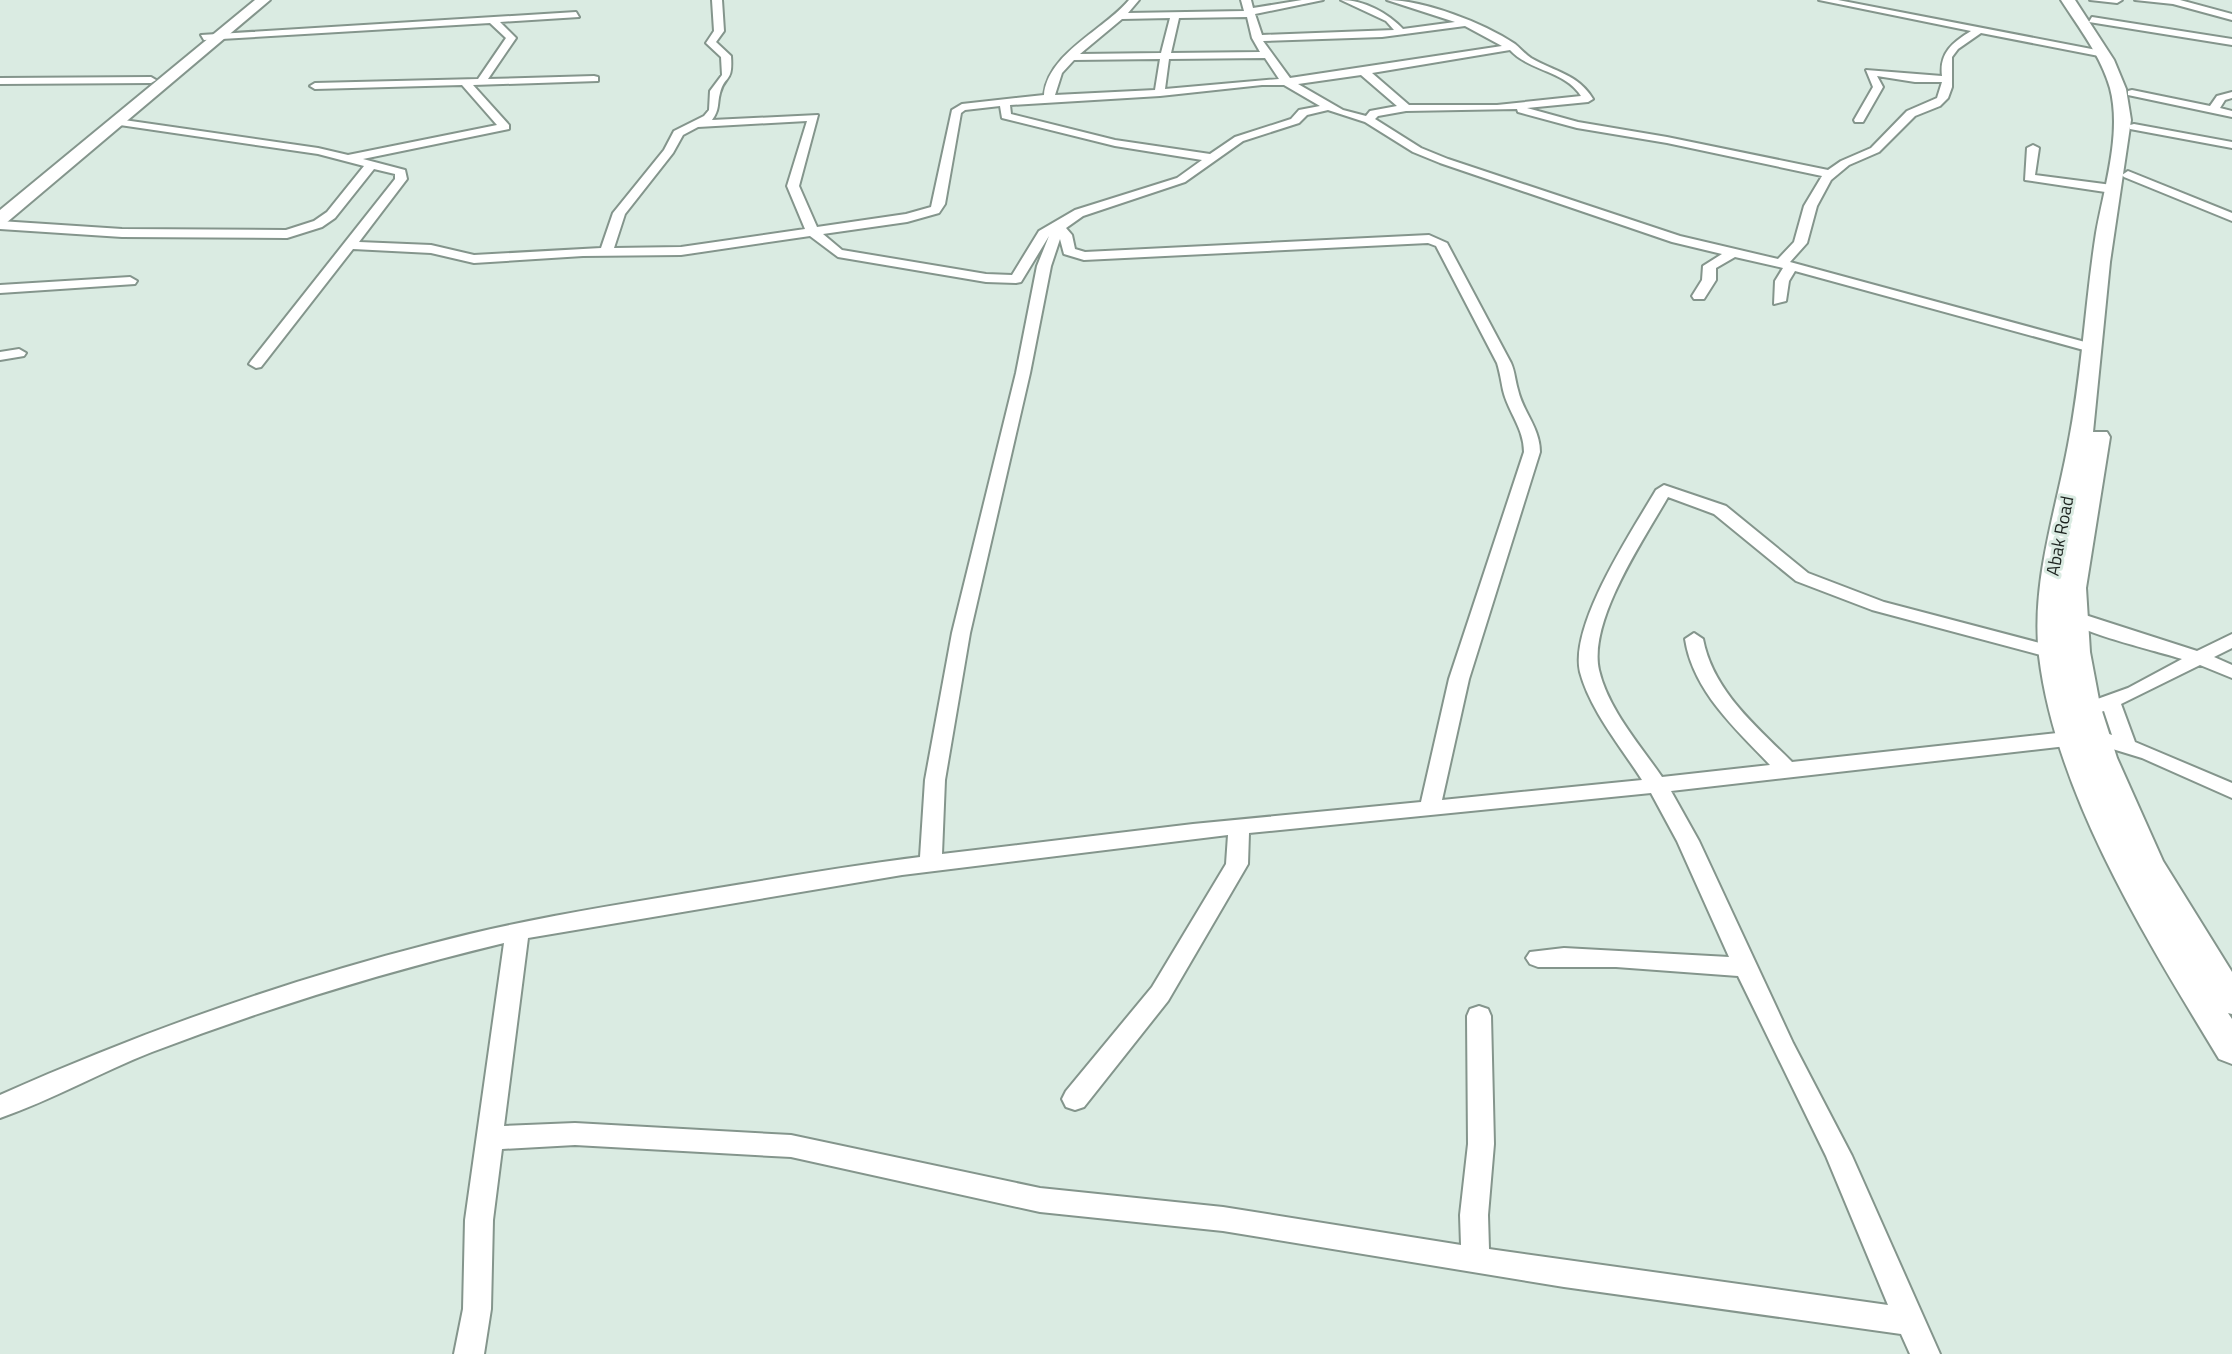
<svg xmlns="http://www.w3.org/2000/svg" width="2232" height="1354" font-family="'Titillium Web',sans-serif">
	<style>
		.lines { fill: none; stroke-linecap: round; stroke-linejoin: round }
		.minor-casing { stroke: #84958c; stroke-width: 4 }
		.highway-casing { stroke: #84958c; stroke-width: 4 }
		.minor { fill: #fff; fill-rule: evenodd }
		.highway { fill: #fff; fill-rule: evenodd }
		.labels { text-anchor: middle; stroke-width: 6; stroke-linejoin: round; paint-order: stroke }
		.street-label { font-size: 18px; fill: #1b221e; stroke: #daebe2 }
	</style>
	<rect width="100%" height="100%" fill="#daebe2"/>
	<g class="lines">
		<g class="minor-casing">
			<path id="minor" d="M712,0H722L724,31L716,42L731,56C733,84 725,74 720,93C717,104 720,109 712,120L818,115L799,186L817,227L906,214L931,207L952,110L962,104L1044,95C1048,53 1104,30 1129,0H1139L1128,13L1244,11L1241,0H1251L1253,8L1302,0H1323L1255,14L1262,35L1394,30L1386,21L1341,0C1364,0 1388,13 1403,29L1455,22L1387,0C1424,0 1484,23 1515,44C1521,49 1525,54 1531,58C1555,72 1578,74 1593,99L1588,102L1527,108L1578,122L1667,137L1828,170L1841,161L1871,148L1907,111L1937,98L1942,82H1915L1877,76L1883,87L1863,122H1855L1854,120L1873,87L1866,70L1942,76C1939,53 1953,42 1971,31L1819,0H1838L2107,52L2104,57L1981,33L1958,49L1952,57V87L1948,98L1940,106L1915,116L1879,152L1849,165L1831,180L1817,206L1807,243L1790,262L2096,345L2098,348L2091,352L1795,271L1789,281L1786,301L1774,304L1775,281L1783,268L1735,257L1716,268V280L1704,299H1694L1692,296L1702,280L1703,266L1722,254L1672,242L1440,163L1413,152L1365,122L1328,110L1307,115L1299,123L1243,141L1185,182L1083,216L1066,228L1072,235L1075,249L1085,252L1429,235L1447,243L1511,363C1515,372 1515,380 1518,390C1523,412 1540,428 1540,452L1469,679L1442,800L1642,780C1621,747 1590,710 1580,672C1569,625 1632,531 1656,490L1664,485L1726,506L1808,573L1884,602L2059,648L2061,652L2052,658L1872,610L1796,581L1714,514L1668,497C1644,539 1588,621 1599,670C1608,709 1640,745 1662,777L1770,765C1735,728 1693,691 1685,639L1694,633L1703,639C1713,691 1756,726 1792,762L2094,729L2112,735L2104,711L2085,717L2078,716L2075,711L2078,706L2128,688L2182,659C2158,651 2077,633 2064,617L2067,613H2079L2197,651L2232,634V648L2214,657L2232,665V678L2200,665L2121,704L2135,742L2232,783V798L2142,758L2093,743L1671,791L1699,841L1793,1043L1852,1156L1940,1354H1910L1901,1334L1564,1287L1223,1231L1040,1212L791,1157L575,1145L502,1149L493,1220L491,1309L484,1354H454L463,1309L465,1220L504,943C384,972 267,1008 152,1052C101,1072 52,1100 0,1118V1095C139,1033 282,982 430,944C519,920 609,906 700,891C773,879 847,866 920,857L925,780L952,633L1016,373L1037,266L1049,236L1021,282L1016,283L986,282L838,257L810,236L681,255L583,256L474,263L431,253L353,249L261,367L256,368L249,364L251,361L395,179V174L374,169L335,218L322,227L287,238L122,237L0,229V221L122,229L286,230L314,221L327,212L364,166L318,154L113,124L112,122L117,119L318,148L348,155L497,125L462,85L315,89L310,86L315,83L478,79L506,38L490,23L204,40L201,35L576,12L579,17L500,22L516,38L488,79L594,76L598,77V81L473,85L509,125V129L363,159L405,170L407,179L359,242L431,245L474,255L601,248L613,213L664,150L674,131L704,116L709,110L710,91L722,75L721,57L706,43L714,31ZM1247,17L1252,38L1260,52L1171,53L1179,18ZM1170,18L1161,53L1080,54L1122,19ZM1465,26L1502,46L1290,78L1263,41L1382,37ZM1510,50C1529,71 1566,71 1581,96L1497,105H1409L1372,73ZM1265,58L1279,79L1165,89L1169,59ZM1160,59L1155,90L1055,95L1062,73L1074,60ZM1361,75L1397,106L1370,111L1366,116L1343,110L1298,84ZM1262,85H1284L1320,106L1299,110L1291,119L1235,137L1210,154L1115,140L1011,114L1010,105L1160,96ZM1000,106L1002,118L1115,146L1202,160L1177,178L1075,210L1039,231L1012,275L986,274L842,250L823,234L907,222L939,213L945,204L961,113L965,110ZM1517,109L1518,112L1577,128L1667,143L1822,176L1804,206L1794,242L1778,259L1680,236L1448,159L1421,148L1375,119L1378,116L1406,111ZM807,121L787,186L805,229L681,247L614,248L625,214L673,153L683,135L698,127ZM1060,239L1064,254L1084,260L1428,243L1436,246L1497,363C1500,373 1501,380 1503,390C1508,412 1524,428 1524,452L1449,679L1421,802L1193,824L942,854L945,780L970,633L1030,373L1051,266ZM1651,793L1677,841L1729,957L1564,948L1530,952L1526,958L1530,964L1538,967H1616L1738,976L1826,1156L1888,1305L1489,1249L1488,1215L1494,1144L1491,1016L1488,1009L1479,1006L1470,1009L1467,1016L1468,1144L1460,1215L1461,1245L1223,1207L1040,1188L791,1135L575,1123L504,1126L528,938L902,875L1228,835L1226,864L1152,987L1066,1091L1062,1099L1066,1107L1075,1110L1084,1107L1168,1001L1248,864L1249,833Z
				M2090,0H2122L2117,3Z
				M2135,0H2180L2232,14V20L2173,4Z
				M2092,17L2232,39V45L2089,22Z
				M0,78L151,77L156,80L151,83L0,84Z
				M2132,90L2210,106L2217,96L2232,92V98L2225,100L2220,108L2232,111V117L2128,95V91Z
				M2134,124L2232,142V148L2130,129V125Z
				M2033,145L2039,148L2035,175L2112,185L2118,189L2112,193L2025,180L2027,148Z
				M2128,171L2232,213V221L2124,177L2122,175Z
				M130,277L137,281L135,284L0,293V285Z
				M19,349L26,353L24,356L0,360V352Z"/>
		</g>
		<g class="highway-casing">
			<path id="highway" d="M255,0H270L6,223L0,224V210Z
				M2061,0H2075L2114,60L2126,89L2131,120L2110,262L2093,432H2107L2110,437L2086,588L2090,652L2100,705L2117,758L2163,861L2232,972V1014L2228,1013L2232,1019V1064L2219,1059C2147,940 2056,796 2039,656C2031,583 2055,515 2068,445C2082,375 2085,303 2096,233C2104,188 2122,133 2110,88C2101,56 2079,28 2061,0Z"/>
		</g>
		<use href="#minor" class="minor"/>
		<use href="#highway" class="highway"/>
	</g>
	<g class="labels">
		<g class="street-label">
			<text transform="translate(2060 536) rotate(-79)" y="6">Abak Road</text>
		</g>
	</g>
</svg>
